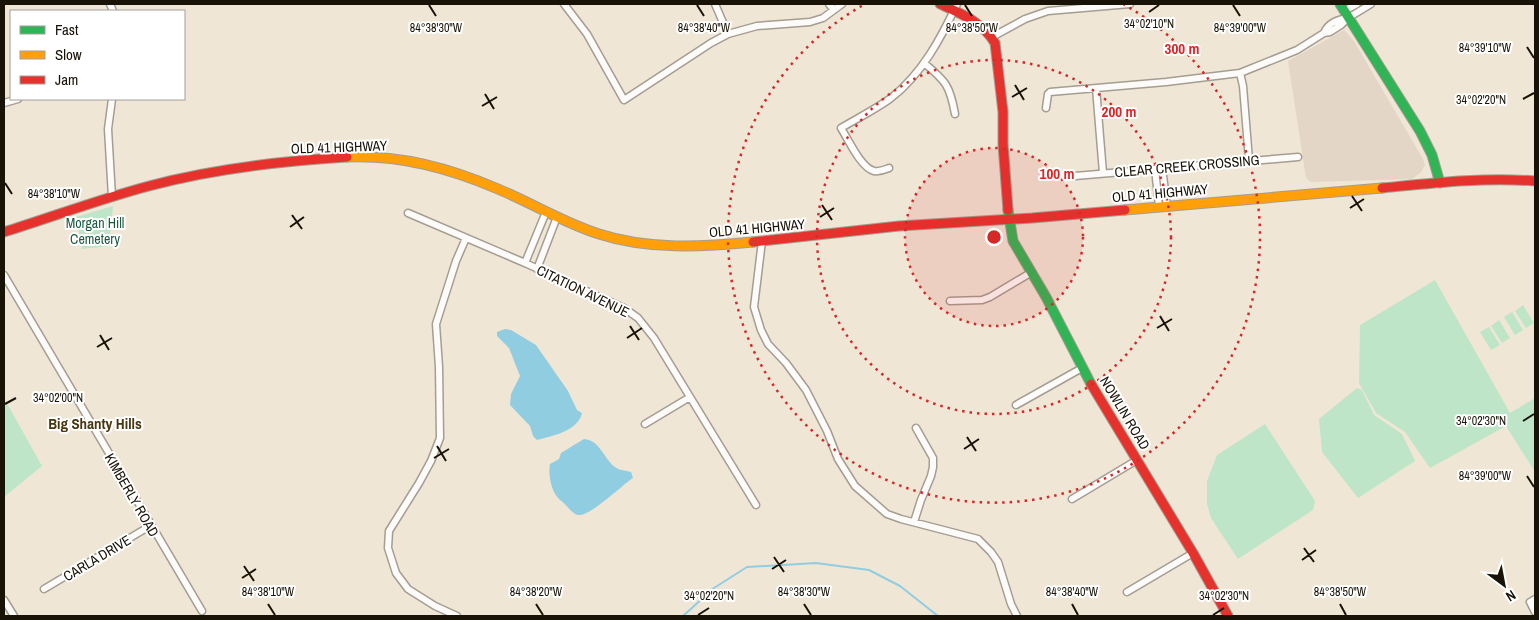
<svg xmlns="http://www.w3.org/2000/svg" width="1539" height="620" font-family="'Archivo Narrow',sans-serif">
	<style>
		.commercial { fill: #e4d6c6 }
		.green { fill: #bee5c8 }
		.water { fill: #91cde1 }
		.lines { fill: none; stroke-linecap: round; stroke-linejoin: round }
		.stream { stroke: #91cde1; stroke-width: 2 }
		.street-casing { stroke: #a49d91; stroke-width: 9 }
		.fast-casing { stroke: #a49d91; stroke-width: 11 }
		.slow-casing { stroke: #a49d91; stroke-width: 11 }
		.jam-casing { stroke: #a49d91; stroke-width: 11 }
		.street { stroke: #fdfbf9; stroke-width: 6 }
		.fast { stroke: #30b455; stroke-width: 9 }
		.slow { stroke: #ff9f0a; stroke-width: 9 }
		.jam { stroke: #e5322d; stroke-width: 9 }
		.ticks { fill: none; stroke: #181207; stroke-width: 2 }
		.ring { fill: none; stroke: #d62828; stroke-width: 2.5; stroke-dasharray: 2.5 5 }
		.labels { text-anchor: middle; stroke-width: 4; stroke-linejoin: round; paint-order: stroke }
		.street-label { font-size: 14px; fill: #181207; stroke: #fff }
		.park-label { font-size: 14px; fill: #1b5a3f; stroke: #fff }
		.neighbourhood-label { font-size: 15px; font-weight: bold; fill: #493710; stroke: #fff }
		.ticks-label { font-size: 12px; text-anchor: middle; fill: #181207; stroke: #fff; stroke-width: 4; stroke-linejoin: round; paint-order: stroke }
		.centre { fill: #d62828; stroke: #fff; stroke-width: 2.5 }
		.ring-label { font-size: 15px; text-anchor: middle; font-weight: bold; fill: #d62828; stroke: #fff; stroke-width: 4; stroke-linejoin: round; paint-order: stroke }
	</style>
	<rect width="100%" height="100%" fill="#f0e6d6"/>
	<path class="commercial" d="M1344,30L1354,41L1423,159L1425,165L1421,172L1412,179L1311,182L1306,178L1288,61Z"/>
	<path class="green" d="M113,206L109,246L82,249L76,217Z
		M1435,280L1510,413L1535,398V472L1506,426L1430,468L1405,432L1376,413L1359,383L1360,325Z
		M1523,305L1534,323L1526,328L1515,311Z
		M1512,312L1523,330L1515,335L1504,317Z
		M1499,320L1510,338L1502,343L1491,326Z
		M1489,327L1500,345L1491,350L1480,332Z
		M1357,388L1362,390L1374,415L1402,434L1415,461L1358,498L1322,452L1319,419Z
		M4,398L42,466L4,497Z
		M1265,424L1315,501L1313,510L1238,559L1211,518L1207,504V481L1217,455Z"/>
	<path class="water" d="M505,329L511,330L536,345L568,391L577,410L582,413C578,431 552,436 537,440L533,436L530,426L510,405L511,394L520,376L509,348L497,336V332Z
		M584,439C600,440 604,459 615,467C620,471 625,470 631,472L633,478C623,484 590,517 578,515C572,514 566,504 560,500C551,492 548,475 550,464L559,459L561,453Z"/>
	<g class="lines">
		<path class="stream" d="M683,616L714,588L747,567L816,563L869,570L900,586L938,616"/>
		<g class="street-casing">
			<path id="street" d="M110,4L113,11
				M564,4L587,34L624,100L711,43L728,34L757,26L810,22L823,18L842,4
				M715,4L728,34
				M829,4L834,10
				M1344,11L1357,4
				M1324,33C1328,23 1337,20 1347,18
				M992,37L1025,19L1048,11L1130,4
				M924,63C946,81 950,86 955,114
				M1240,73L1243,86L1249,160
				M1096,88L1103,173
				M4,103L18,99
				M1046,108L1048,94L1050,92L1166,82L1240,73L1297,50L1324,33L1330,32L1341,25L1348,18L1371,4
				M889,168C884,170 880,172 874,171C861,168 848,139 841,128C858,118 876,109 891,98C922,74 941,38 957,4
				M1162,168L1167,206
				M1155,169L1159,206
				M1075,176L1298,157
				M112,197L108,129L112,99
				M408,213L525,263L624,308L638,318L654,338L756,505
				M762,241L754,307L761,330L768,344L786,363L806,390L827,431L838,459L855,486L887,514L901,519L978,539L991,552L998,562L1011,604L1017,616
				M525,263L546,212
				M537,269L557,217
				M4,275L202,611
				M950,301L982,300L990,297L1032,272
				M1016,405L1082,368
				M645,424L690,397
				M1072,499L1137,460
				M914,522L921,500L931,476L933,467V458L916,428
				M44,589L150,526
				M1127,592L1193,553
				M1535,599L1530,602L1535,612
				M4,600L14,616
				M457,616L435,606L408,589L396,573L388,548L389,531L419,483L431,461L440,438L439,367L436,324L456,261L466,238"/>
		</g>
		<g class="fast-casing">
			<path id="fast" d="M1340,4L1420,131L1432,155L1440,183
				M1008,210L1013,241L1046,297L1091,384"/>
		</g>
		<g class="slow-casing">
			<path id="slow" d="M347,157C401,155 449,168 498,189C532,203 564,223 599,234C648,250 702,247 753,242
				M1125,210L1382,188"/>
		</g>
		<g class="jam-casing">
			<path id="jam" d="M940,4C962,14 982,22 995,43L1003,112V144L1008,210
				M1382,188C1433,183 1484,177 1535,181
				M4,232C52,217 100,199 149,186C213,169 281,161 347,157
				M753,242L899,226L1032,218L1125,210
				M1091,384L1193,553L1228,616"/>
		</g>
		<use href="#street" class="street"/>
		<use href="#fast" class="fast"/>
		<use href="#slow" class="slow"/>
		<use href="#jam" class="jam"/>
	</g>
	<path class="ticks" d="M429,5L436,16M697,5L704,16M965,5L972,16M1233,5L1240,16M1149,12L1159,5M1527,47L1534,58M1015,85L1024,100M485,94L494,109M1012,97L1027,88M1523,99L1534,93M482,106L497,97M5,183L12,194M1352,196L1362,211M822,205L832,220M1350,208L1364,199M292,215L302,229M820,217L834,208M290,227L304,217M1160,316L1169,331M630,326L639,340M1157,328L1172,319M100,335L109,350M627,338L642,328M97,347L112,338M5,404L16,398M1523,421L1534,414M967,437L976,451M437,446L446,461M964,449L979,439M434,458L449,449M1527,476L1534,487M1304,548L1314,562M774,557L784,572M1302,560L1316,550M244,566L254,581M772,569L786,560M242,578L256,569M268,604L275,615M536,604L543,615M804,604L811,615M1072,604L1078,615M1340,604L1346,615M698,615L709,608M1213,615L1224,608"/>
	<circle cx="994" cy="237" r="89" fill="#d62828" fill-opacity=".12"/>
	<g class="ring">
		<circle cx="994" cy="237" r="89"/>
		<circle cx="994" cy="237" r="177"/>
		<path d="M1123 4A266 266 0 1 1 865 4"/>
	</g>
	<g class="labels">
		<g class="street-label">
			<text transform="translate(339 147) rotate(-2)" y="5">OLD 41 HIGHWAY</text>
			<text transform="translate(1187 166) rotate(-5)" y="5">CLEAR CREEK CROSSING</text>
			<text transform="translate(1160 193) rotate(-5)" y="5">OLD 41 HIGHWAY</text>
			<text transform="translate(757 228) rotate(-5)" y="5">OLD 41 HIGHWAY</text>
			<text transform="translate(583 291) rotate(26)" y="5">CITATION AVENUE</text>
			<text transform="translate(1125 413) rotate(59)" y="5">NOWLIN ROAD</text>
			<text transform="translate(132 495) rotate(60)" y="5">KIMBERLY ROAD</text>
			<text transform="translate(97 558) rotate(-31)" y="5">CARLA DRIVE</text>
		</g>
		<g class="park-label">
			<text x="95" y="228">Morgan Hill<tspan x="95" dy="16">Cemetery</tspan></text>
		</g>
		<g class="neighbourhood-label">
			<text x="95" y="429">Big Shanty Hills</text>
		</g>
	</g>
	<g class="ticks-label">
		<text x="1149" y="28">34°02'10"N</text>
		<text x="436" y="32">84°38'30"W</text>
		<text x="704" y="32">84°38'40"W</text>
		<text x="972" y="32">84°38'50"W</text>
		<text x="1240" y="32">84°39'00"W</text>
		<text x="1485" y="52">84°39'10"W</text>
		<text x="1481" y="104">34°02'20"N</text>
		<text x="54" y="198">84°38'10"W</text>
		<text x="58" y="402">34°02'00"N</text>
		<text x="1481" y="425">34°02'30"N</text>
		<text x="1485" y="480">84°39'00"W</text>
		<text x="268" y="596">84°38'10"W</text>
		<text x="536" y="596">84°38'20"W</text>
		<text x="804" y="596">84°38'30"W</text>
		<text x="1072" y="596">84°38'40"W</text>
		<text x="1340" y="596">84°38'50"W</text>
		<text x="709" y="600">34°02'20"N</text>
		<text x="1224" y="600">34°02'30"N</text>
	</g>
	<circle cx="994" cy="237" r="8" class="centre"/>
	<g class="ring-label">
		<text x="1182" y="54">300 m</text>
		<text x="1119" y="117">200 m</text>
		<text x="1057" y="179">100 m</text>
	</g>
	<rect width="1539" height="620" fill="none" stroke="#181207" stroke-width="10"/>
	<rect x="10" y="10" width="175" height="90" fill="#ffffff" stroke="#a3a09c"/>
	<rect x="20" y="26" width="25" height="8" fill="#30b455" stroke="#a3a09c"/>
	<text x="55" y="35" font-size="15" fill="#181207">Fast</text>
	<rect x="20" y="51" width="25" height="8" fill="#ff9f0a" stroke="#a3a09c"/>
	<text x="55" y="60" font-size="15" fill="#181207">Slow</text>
	<rect x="20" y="76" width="25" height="8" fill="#e5322d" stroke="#a3a09c"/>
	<text x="55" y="85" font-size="15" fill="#181207">Jam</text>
	<g transform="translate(1504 585) rotate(148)" stroke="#ffffff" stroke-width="4" paint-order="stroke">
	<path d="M0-4L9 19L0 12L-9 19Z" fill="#181207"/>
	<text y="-8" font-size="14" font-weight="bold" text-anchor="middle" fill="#181207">N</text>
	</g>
</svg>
